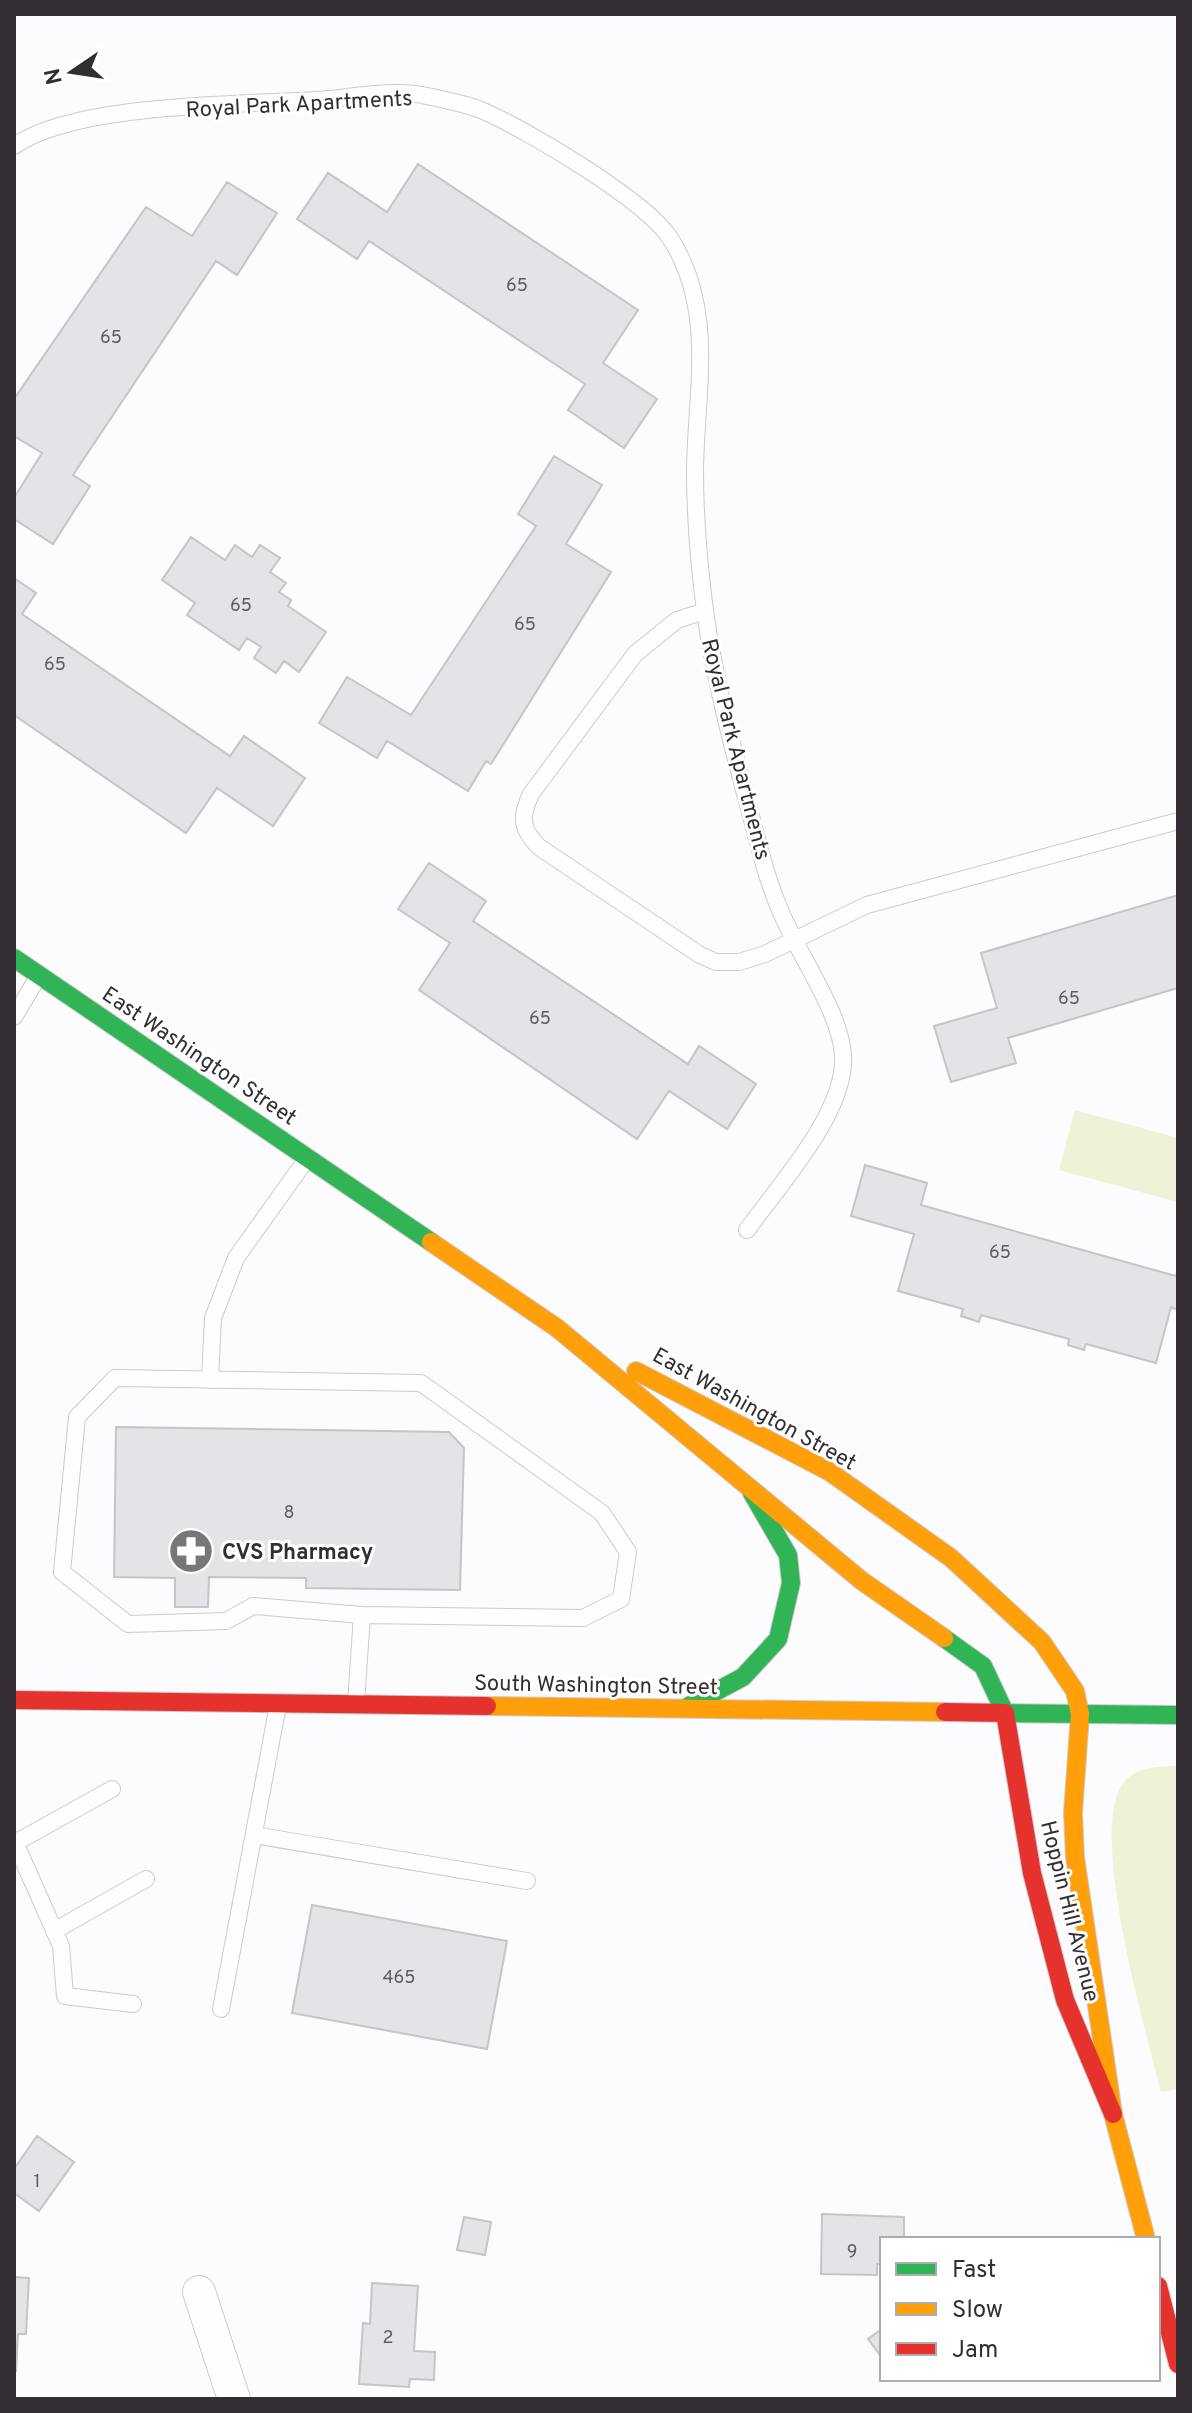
<svg xmlns="http://www.w3.org/2000/svg" width="1192" height="2413" font-family="Overpass,sans-serif">
	<style>
		.green { fill: #eff2d6 }
		.building { fill: #e4e3e8; stroke: #c5c4c9; stroke-width: 2 }
		.lines { fill: none; stroke-linecap: round; stroke-linejoin: round }
		.lane-casing { stroke: #cdcace; stroke-width: 18 }
		.street-casing { stroke: #cdcace; stroke-width: 34 }
		.fast-casing { stroke: #cdcace; stroke-width: 20 }
		.slow-casing { stroke: #cdcace; stroke-width: 20 }
		.jam-casing { stroke: #cdcace; stroke-width: 20 }
		.lane { stroke: #fffeff; stroke-width: 16 }
		.street { stroke: #fffeff; stroke-width: 32 }
		.fast { stroke: #30b455; stroke-width: 18 }
		.slow { stroke: #ff9f0a; stroke-width: 18 }
		.jam { stroke: #e5322d; stroke-width: 18 }
		.labels { text-anchor: middle; stroke-width: 6; stroke-linejoin: round; paint-order: stroke }
		.number-label { font-size: 18px; fill: #5f5b61 }
		.street-label { font-size: 22px; fill: #332e34; stroke: #fff }
		.poi-label { font-size: 22px; font-weight: bold; fill: #332e34; stroke: #fff; text-anchor: start }
	</style>
	<rect width="100%" height="100%" fill="#fcfbfd"/>
	<path class="green" d="M1075,1110L1178,1138V1202L1059,1170Z
		M1178,1766V2089L1161,2092C1147,2035 1084,1822 1126,1780C1138,1767 1161,1766 1178,1766Z"/>
	<path class="building" d="M418,164L638,310L603,363L657,399L624,448L568,410L585,384L369,241L357,259L297,219L328,173L387,212Z
		M227,182L277,213L237,275L216,261L73,475L90,486L53,544L14,519V498L42,453L14,436V399L146,207L192,236Z
		M554,456L602,485L566,544L611,572L491,764L486,761L468,791L387,741L377,758L319,723L347,677L411,715L536,526L518,514Z
		M191,537L225,560L235,545L252,557L260,545L280,558L270,572L286,583L279,592L291,600L288,606L326,632L299,672L284,661L276,673L254,658L261,647L247,638L239,650L187,615L195,603L162,580Z
		M14,578L36,593L22,614L230,756L244,736L305,778L273,826L217,788L186,833L14,715Z
		M429,863L486,901L473,921L688,1064L699,1046L756,1084L727,1129L669,1091L637,1139L419,990L450,943L398,909Z
		M1178,895V988L1008,1038L1016,1063L951,1082L934,1026L997,1008L981,953Z
		M865,1165L927,1183L921,1205L1176,1276L1178,1270V1310L1171,1307L1156,1363L1086,1344L1084,1350L1068,1345L1069,1339L981,1315L979,1322L961,1316L963,1309L898,1291L914,1234L851,1216Z
		M116,1427L449,1432L464,1448L460,1590L306,1588V1578L209,1577L208,1607H175V1578L114,1577Z
		M312,1905L507,1941L487,2049L292,2013Z
		M37,2136L74,2162L39,2211L14,2193V2169Z
		M822,2214L904,2217V2239H882V2264H877V2275L821,2274Z
		M464,2217L491,2222L485,2255L457,2250Z
		M14,2277L29,2278L26,2334H18L16,2372Z
		M372,2283L418,2286L414,2351L435,2352L434,2380L410,2379L409,2387L359,2384L363,2323L370,2324Z
		M882,2329V2358L868,2339Z"/>
	<g class="lines">
		<g class="lane-casing">
			<path id="lane" d="M14,146C76,103 238,105 316,100C349,98 389,89 422,95C441,99 463,103 481,110C526,129 645,200 670,238C716,309 696,391 695,470C695,517 699,565 705,611C714,675 730,738 747,801C757,837 765,875 780,910C797,952 841,1013 843,1055C847,1112 779,1185 747,1230
				M705,611L677,620L635,654L531,794C520,817 521,829 539,847L700,955L716,962H739L765,954L867,905L1178,821
				M14,1017L38,977
				M115,1378L421,1383L602,1513L628,1552L621,1599L583,1618L362,1615L253,1606L226,1621L128,1624L62,1572L77,1417Z
				M210,1380L213,1318L236,1258L306,1160
				M356,1703L362,1615
				M254,1835L527,1881
				M14,1840L61,1946L65,1996L133,2004
				M15,1843L112,1789
				M54,1931L146,1879
				M221,2009L278,1705"/>
		</g>
		<g class="street-casing">
			<path id="street" d="M199,2292L234,2399"/>
		</g>
		<g class="fast-casing">
			<path id="fast" d="M14,958L431,1242
				M944,1638L983,1666L1005,1713L1178,1715
				M689,1706L743,1677L778,1639L791,1583L788,1555L752,1493"/>
		</g>
		<g class="slow-casing">
			<path id="slow" d="M431,1242L557,1328L862,1581L944,1638
				M636,1371L830,1472L951,1558L1042,1642L1075,1691L1080,1714
				M487,1706L945,1712
				M1080,1714L1073,1813L1075,1857L1113,2114L1146,2239"/>
		</g>
		<g class="jam-casing">
			<path id="jam" d="M14,1700L487,1706
				M945,1712L1005,1713L1032,1873L1065,2000L1113,2114
				M1158,2286L1178,2364"/>
		</g>
		<use href="#lane" class="lane"/>
		<use href="#street" class="street"/>
		<use href="#fast" class="fast"/>
		<use href="#slow" class="slow"/>
		<use href="#jam" class="jam"/>
	</g>
	<defs>
		<g id="pharmacy-disc" transform="scale(2.3)"><circle r="9.5" fill="#79767a" stroke="#fff"/><path d="M-2-6h4v4h4v4h-4v4h-4v-4h-4v-4h4Z" fill="#fff"/></g>
	</defs>
	<g fill-rule="evenodd">
		<use href="#pharmacy-disc" x="191" y="1551"/>
	</g>
	<g class="labels">
		<g class="number-label">
			<text x="517" y="291">65</text>
			<text x="111" y="343">65</text>
			<text x="241" y="611">65</text>
			<text x="525" y="630">65</text>
			<text x="55" y="670">65</text>
			<text x="1069" y="1004">65</text>
			<text x="540" y="1024">65</text>
			<text x="1000" y="1258">65</text>
			<text x="289" y="1518">8</text>
			<text x="399" y="1983">465</text>
			<text x="37" y="2187">1</text>
			<text x="852" y="2257">9</text>
			<text x="388" y="2343">2</text>
		</g>
		<g class="street-label">
			<text transform="translate(299 103) rotate(-3)" y="8">Royal Park Apartments</text>
			<text transform="translate(737 749) rotate(76)" y="8">Royal Park Apartments</text>
			<text transform="translate(200 1055) rotate(34)" y="8">East Washington Street</text>
			<text transform="translate(755 1408) rotate(29)" y="8">East Washington Street</text>
			<text transform="translate(596 1684) rotate(1)" y="8">South Washington Street</text>
			<text transform="translate(1071 1911) rotate(76)" y="8">Hoppin Hill Avenue</text>
		</g>
		<g class="poi-label">
			<text x="222" y="1559">CVS Pharmacy</text>
		</g>
	</g>
	<rect width="1192" height="2413" fill="none" stroke="#332e34" stroke-width="32"/>
	<rect x="880" y="2237" width="280" height="144" fill="#ffffff" stroke="#adabae" stroke-width="2"/>
	<rect x="896" y="2263" width="40" height="12" fill="#30b455" stroke="#adabae" stroke-width="2"/>
	<text x="952" y="2277" font-size="24" fill="#332e34">Fast</text>
	<rect x="896" y="2303" width="40" height="12" fill="#ff9f0a" stroke="#adabae" stroke-width="2"/>
	<text x="952" y="2317" font-size="24" fill="#332e34">Slow</text>
	<rect x="896" y="2343" width="40" height="12" fill="#e5322d" stroke="#adabae" stroke-width="2"/>
	<text x="952" y="2357" font-size="24" fill="#332e34">Jam</text>
	<g transform="translate(72 72) rotate(257)" stroke="#ffffff" stroke-width="6" paint-order="stroke">
	<path d="M0-6L14 30L0 20L-14 30Z" fill="#332e34"/>
	<text y="-12" font-size="22" font-weight="bold" text-anchor="middle" fill="#332e34">N</text>
	</g>
</svg>
